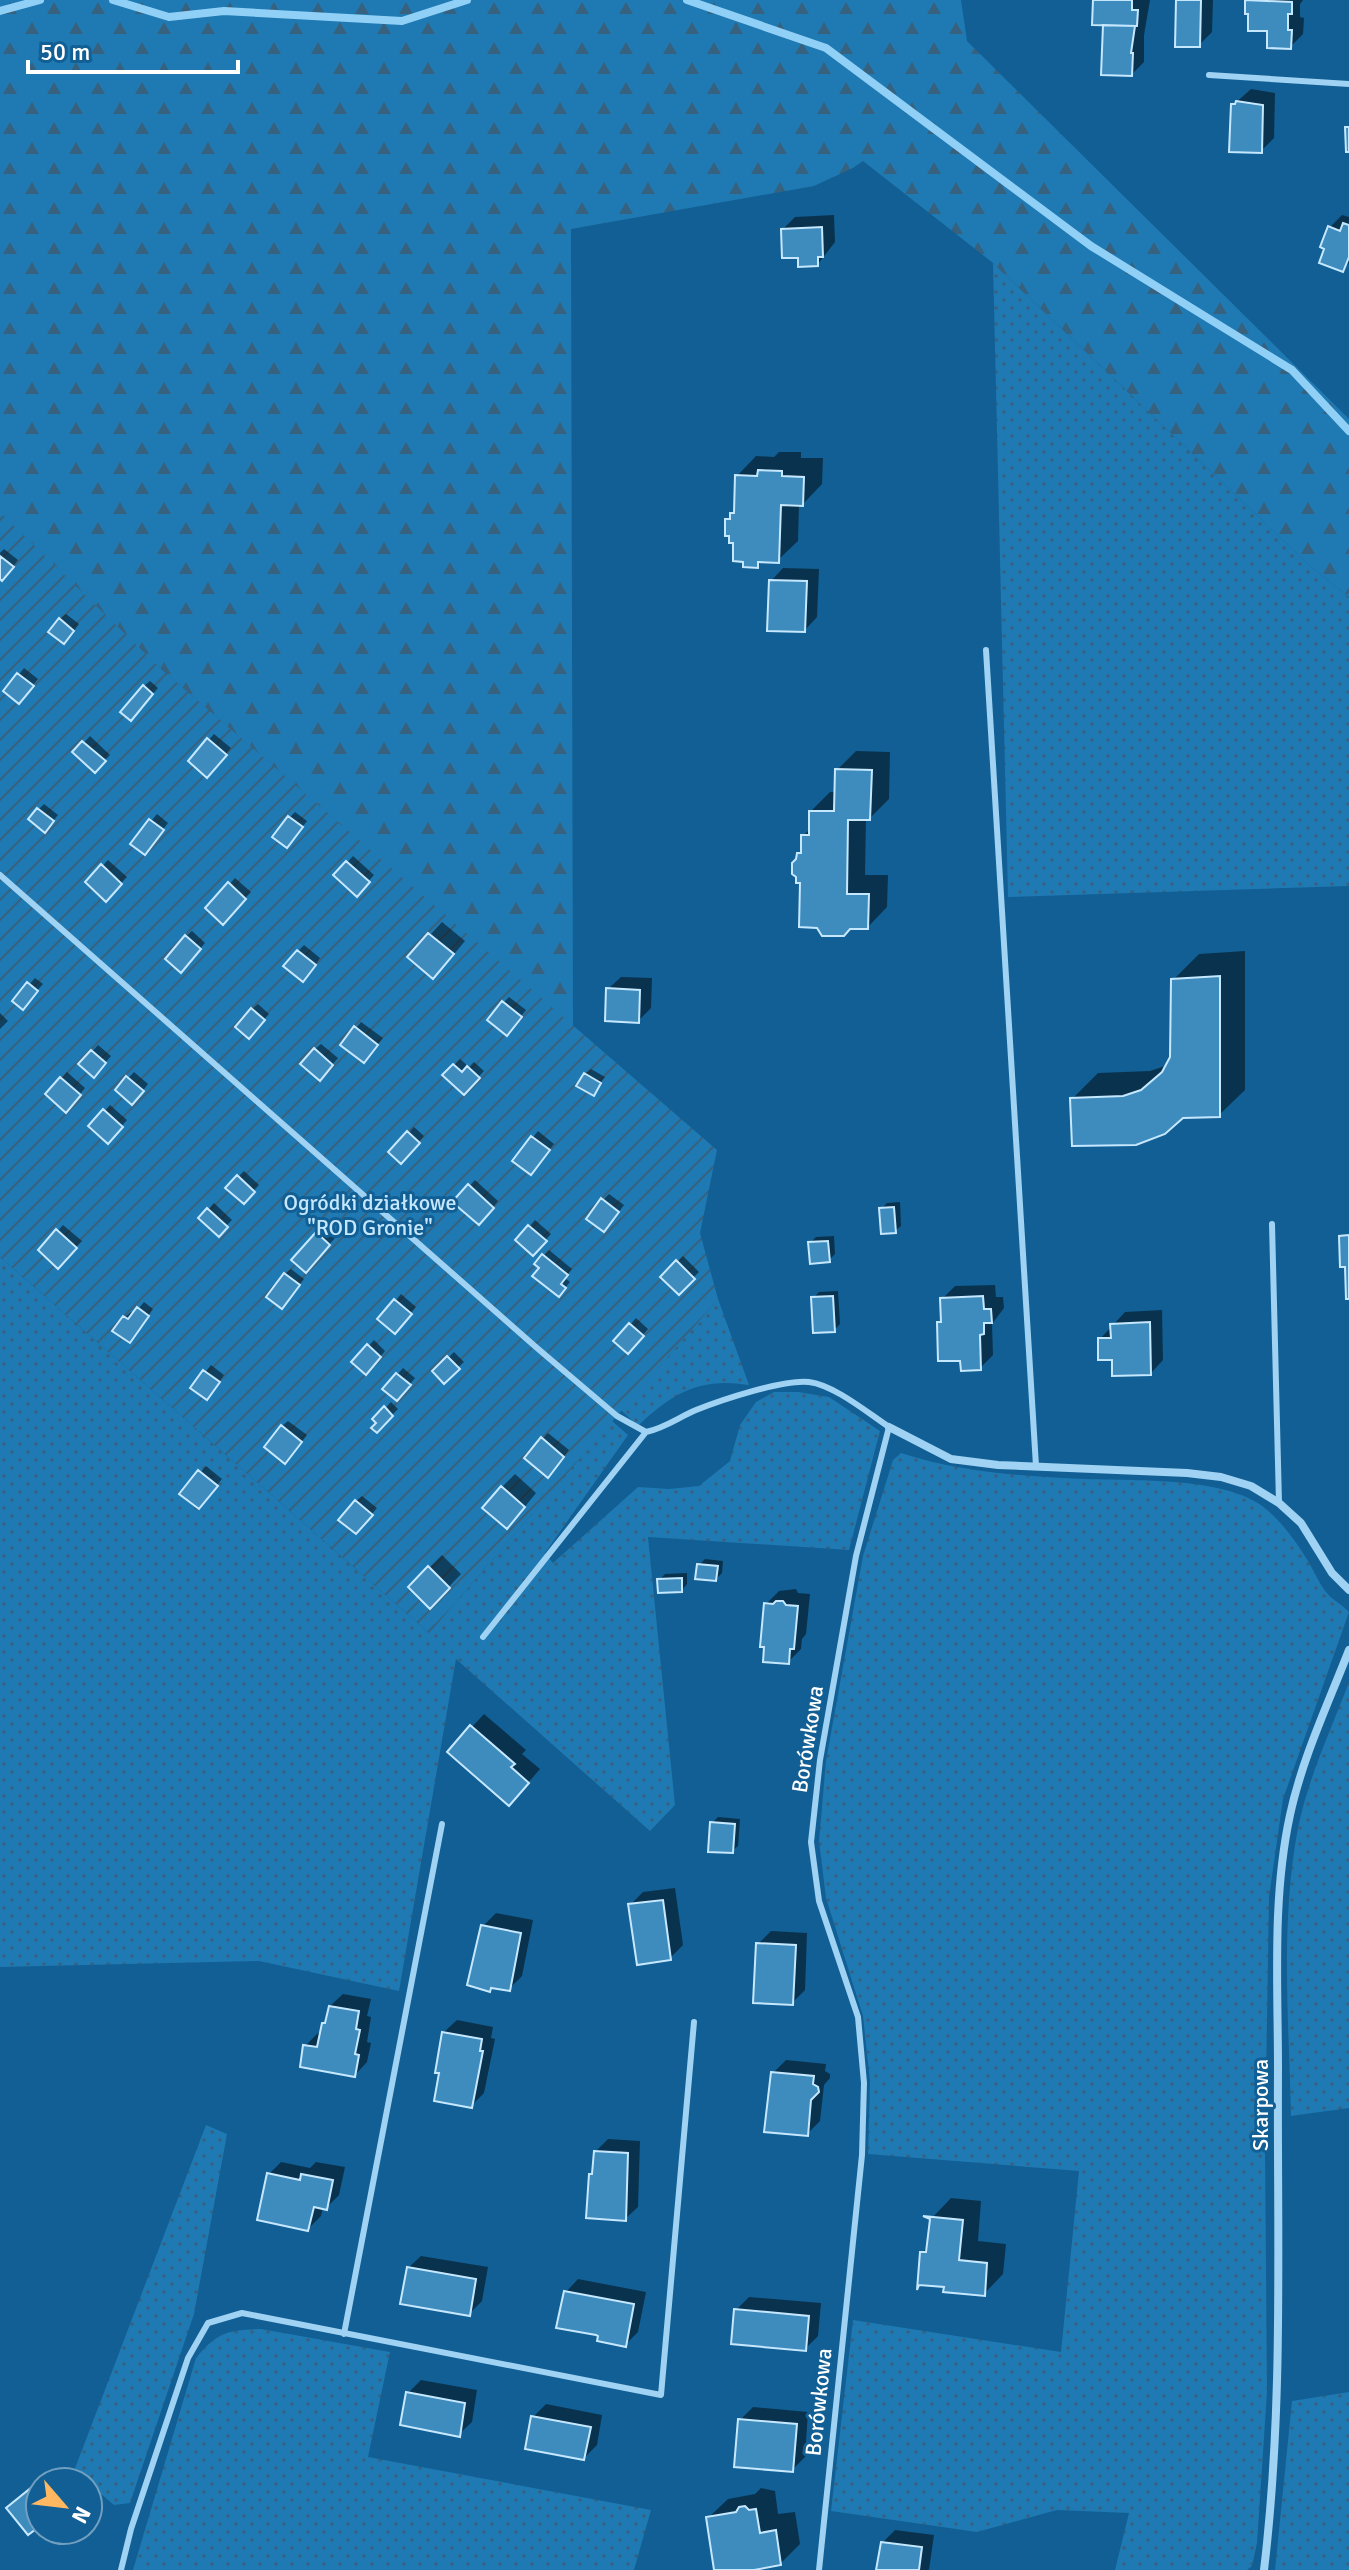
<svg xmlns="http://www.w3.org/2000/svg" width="1349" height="2570" font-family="Signika,sans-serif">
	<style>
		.grass { fill: url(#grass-dots) }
		.forest { fill: url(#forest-firs) }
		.garden { fill: url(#garden-furrows) }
		.shadow { fill: #0007 }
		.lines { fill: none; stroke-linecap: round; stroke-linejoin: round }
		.stream { stroke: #90d0f7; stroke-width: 8 }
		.building { fill: #3e8bbe; stroke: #c6e8fe; stroke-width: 2 }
		.lane { stroke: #9fd2f3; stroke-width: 6 }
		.street { stroke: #9fd2f3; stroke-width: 8 }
		.labels { text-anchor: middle; stroke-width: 6; stroke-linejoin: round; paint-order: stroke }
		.park-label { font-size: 22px; fill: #c6e8fe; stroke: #115f94 }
		.street-label { font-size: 22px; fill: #fff; stroke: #115f94 }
	</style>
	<defs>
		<pattern id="grass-dots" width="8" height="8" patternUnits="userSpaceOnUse" patternTransform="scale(2)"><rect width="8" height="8" fill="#1f79b2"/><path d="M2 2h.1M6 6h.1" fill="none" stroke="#36627f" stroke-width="1.8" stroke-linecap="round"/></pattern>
		<pattern id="forest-firs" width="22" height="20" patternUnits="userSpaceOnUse" patternTransform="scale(2)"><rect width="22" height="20" fill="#1f79b2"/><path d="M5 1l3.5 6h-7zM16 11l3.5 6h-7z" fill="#36627f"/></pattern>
		<pattern id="garden-furrows" width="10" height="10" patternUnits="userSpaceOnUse" patternTransform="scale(2)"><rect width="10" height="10" fill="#1f79b2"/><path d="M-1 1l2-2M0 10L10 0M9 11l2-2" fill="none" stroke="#36627f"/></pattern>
	</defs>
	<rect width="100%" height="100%" fill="#115f94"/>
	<path class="grass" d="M993,263L1310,566L1349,597V886L1008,897Z
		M0,1257L429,1633L612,1421L628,1435L545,1553L553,1563L638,1487L669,1489L699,1486L730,1461L740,1425L756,1402L774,1392H798L829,1397L880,1431L849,1550L648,1537L675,1805L650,1831L456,1659L399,1991L259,1961L0,1967Z
		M718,1299L749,1385C700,1377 672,1393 638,1426L621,1410Z
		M901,1453C953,1470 1008,1475 1063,1478C1118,1482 1215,1474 1261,1505C1280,1519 1296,1541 1308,1561C1314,1571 1319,1583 1326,1592C1332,1600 1342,1604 1349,1612L1283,1799L1269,1897L1265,2144L1267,2392L1257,2543L1252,2566L1247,2570H1115L1129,2513L1057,2510L977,2532L831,2511L853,2320L1061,2352L1079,2171L868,2154L870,2081L863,2016L826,1898L819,1841L826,1761L863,1556L893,1460Z
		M1349,1682V2108L1291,2116C1289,2021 1280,1922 1298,1828C1308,1778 1331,1730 1349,1682Z
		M206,2125L227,2134L194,2314L130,2503L114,2505L74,2471Z
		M261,2329L390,2352L368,2457L651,2510L634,2570H133L196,2358C217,2332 228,2330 261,2329Z
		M1349,2392V2570H1275L1292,2401Z"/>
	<path class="forest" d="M0,0H961L967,41L1349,419V597L1310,566L993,263L863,161L853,168L814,186L571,229L573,1027L160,668L0,524Z"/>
	<path class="garden" d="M0,512L160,668L717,1150L700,1233L718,1299L429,1633L0,1257Z"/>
	<path class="shadow" d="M1095,0H1150L1144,35V62L1132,74Z
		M1178,0H1213L1212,32L1199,45Z
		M1248,0H1303L1300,4V17L1304,18L1303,34L1290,47L1269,29Z
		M1251,89L1275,93L1274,138L1261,151L1233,105Z
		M834,215L835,242L818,264L800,256L783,229L795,217Z
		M1342,215L1349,217V263L1342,270L1330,227Z
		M779,452H801V458H823L822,484L803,504H799L798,541L778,560H763L758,566L735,541L727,520L736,510L737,476L756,456L774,457Z
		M4,549L18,560L8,573L0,576V553Z
		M783,568L819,569L817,617L805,630L771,581Z
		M66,614L79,624L70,636L60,619Z
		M24,668L38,679L25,695L6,691Z
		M150,681L158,688L136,713L144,686Z
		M214,734L231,748L213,769L190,761Z
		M90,736L110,755L95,770L75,752Z
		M856,751L890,752L889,799L870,818H866L865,875H888L887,907L868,927L802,881L799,854L803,850V836L811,828V811L830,792H836L837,770Z
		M44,804L58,815L50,825L38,810Z
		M295,812L307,821L292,840L290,817Z
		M157,814L168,823L150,846L133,843Z
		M353,856L374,875L357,894L336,875Z
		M108,860L127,877L106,899L87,882Z
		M235,878L251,892L223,922L208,908Z
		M442,922L465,941L446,964L410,957Z
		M192,931L205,943L186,965V936Z
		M304,945L320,958L309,974L298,951Z
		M1245,951V1090L1219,1115L1183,1116L1072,1099L1098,1073L1150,1071L1168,1065L1172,1057L1173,980L1199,954Z
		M621,977L652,978L651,1008L638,1021L608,989Z
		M35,978L43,984L28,1001L15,1000Z
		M509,997L526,1010L512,1028L503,1003Z
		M258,1004L269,1014L249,1036L252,1009Z
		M0,1013L8,1021L0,1029Z
		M361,1022L383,1038L369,1055L342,1045Z
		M321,1044L338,1058L326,1072L315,1049Z
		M98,1045L111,1056L100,1069L81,1064Z
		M460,1059L469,1067L474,1062L484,1071L464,1092L445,1075Z
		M591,1069L605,1077L593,1093L585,1074Z
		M67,1072L85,1088L72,1104L48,1094Z
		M134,1072L148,1084L138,1097L117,1090Z
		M110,1105L127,1120L108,1141L91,1126Z
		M414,1127L424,1136L401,1161L391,1152Z
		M538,1131L554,1144L536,1166L515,1160Z
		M244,1171L259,1185L244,1201L228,1187Z
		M475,1180L498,1201L485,1217L455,1201Z
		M609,1194L624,1205L610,1224L603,1200Z
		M900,1202L901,1226L895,1231L881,1209L887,1203Z
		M214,1203L232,1220L218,1234L201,1218Z
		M535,1220L551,1234L533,1254L518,1240Z
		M63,1225L82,1241L58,1266L40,1250Z
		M323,1228L335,1238L312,1264L317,1233Z
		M834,1236L835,1254L829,1260L810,1243L816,1237Z
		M549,1250L572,1269L565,1278L570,1282L564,1289L537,1263Z
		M683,1256L699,1272L679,1292L663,1277Z
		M291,1269L304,1279L288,1300L285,1274Z
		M995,1285L996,1297H1003L1004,1308L992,1324L993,1355L980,1368L962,1359L939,1323L943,1318L942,1299L955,1286Z
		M838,1291L840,1324L834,1330L813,1298L819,1292Z
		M401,1294L416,1307L400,1326L380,1319Z
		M144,1302L153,1309L135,1335L125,1317L131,1312L134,1314Z
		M1162,1310L1163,1360L1151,1373L1114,1357L1100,1339L1125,1312Z
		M636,1318L648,1329L634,1346L616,1341Z
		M374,1340L385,1351L372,1367L354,1362Z
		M454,1352L464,1362L444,1381L435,1371Z
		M211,1365L224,1375L212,1392L193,1387Z
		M403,1368L415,1378L403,1393L385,1389Z
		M391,1402L398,1409L377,1430L379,1422L375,1419Z
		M288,1421L307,1435L291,1456L282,1426Z
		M548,1433L569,1450L553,1470L542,1439Z
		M206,1466L222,1479L204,1501L182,1494Z
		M515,1474L536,1493L519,1514L502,1487Z
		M362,1496L377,1508L362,1526L356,1501Z
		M442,1555L461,1574L430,1607L410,1587Z
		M705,1559L723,1561L722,1573L716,1579L699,1565Z
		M687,1573V1584L682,1590L659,1580L665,1574Z
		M796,1589L798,1593L810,1594L806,1634L802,1639L801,1649L788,1662L766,1604L779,1591Z
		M484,1714L526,1750L522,1754L540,1769L521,1791L472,1727Z
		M718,1817L740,1819L738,1846L732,1851L712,1823Z
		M675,1888L683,1945L670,1958L630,1905L643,1892Z
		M496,1913L533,1920L522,1976L509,1989L493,1986L489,1990L483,1926Z
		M771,1931L807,1933L805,1990L792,2003L758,1944Z
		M343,1994L371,1999L367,2016L371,2017L367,2042L371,2043L367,2062L355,2075L305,2046L318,2033L322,2034L330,2006Z
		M457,2020L493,2027L491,2038L495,2039L484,2093L471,2106L444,2032Z
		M786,2060L826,2064L825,2071L830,2074V2078L824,2085L820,2121L807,2134L773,2073Z
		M608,2139L640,2141L638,2207L625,2219L591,2175L594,2171L596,2151Z
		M281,2162L310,2168L316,2162L345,2167L339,2195L326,2208L323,2207L321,2216L308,2229L269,2174Z
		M951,2198L981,2201L978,2241L1006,2244L1003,2274L984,2294L946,2285L922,2253L929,2245L932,2218Z
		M421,2256L488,2267L482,2301L469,2314L408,2268Z
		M578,2279L646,2292L638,2332L625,2345L601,2335L566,2292Z
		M749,2297L821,2303L818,2336L805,2349L736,2310Z
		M421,2380L477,2390L472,2422L459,2434L408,2393Z
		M546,2404L602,2415L597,2445L584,2458L533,2417Z
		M753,2407L808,2412L805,2457L792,2470L740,2420Z
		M45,2476L51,2482H40V2524L8,2508Z
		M761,2488L775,2491L778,2514L795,2512L800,2544L780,2564L716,2570L708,2518L728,2499L755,2494Z
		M895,2530L934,2535L929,2570H878L882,2543Z"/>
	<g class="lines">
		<path class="stream" d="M113,0L169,17L224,11L402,21L467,0
			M687,0L826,48L1091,246L1292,370L1349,431
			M0,11L40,0"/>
	</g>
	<path class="building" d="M1093,0H1132V10H1138L1137,26L1092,25Z
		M1176,0H1201L1200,47H1175Z
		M1245,0L1292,2V14H1288V30H1292L1291,49L1267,48V31H1248V14H1245Z
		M1103,25L1135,26L1131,53H1133L1132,76L1101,75Z
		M1236,101L1263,105L1262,153L1229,152L1231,104H1235Z
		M1345,127H1349V152H1346Z
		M1343,223L1349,225V257L1343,272L1319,263L1324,249L1320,247L1328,226L1340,231Z
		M822,227L823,257H818V266L798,267V258H782L781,229Z
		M758,470L782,471V476L804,477L803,506L781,505L779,563L758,562V568L743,567V562L733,561V543H729V536H725V519H730V513H734L735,475L757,476Z
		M0,556L14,567L2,581L0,579Z
		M769,580L807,581L805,632L767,631Z
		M59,618L74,631L64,644L48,632Z
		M17,673L34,686L19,704L3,691Z
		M143,685L153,694L131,721L120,712Z
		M207,738L227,755L207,778L188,761Z
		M82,741L106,761L95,773L72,752Z
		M835,769L872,770L870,820H848L847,894H869L868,929H850L844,936H822L817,928L799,927L800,883H796V877L792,874V863L796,859L797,853H801V835H809V811H834Z
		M37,808L54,821L45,833L28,819Z
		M288,816L303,827L287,848L272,837Z
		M149,819L164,830L145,855L130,844Z
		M346,861L370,882L357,897L333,875Z
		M101,864L122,884L106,902L85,882Z
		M228,882L246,899L223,925L205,908Z
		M428,933L454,954L433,979L407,957Z
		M185,935L201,949L181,973L165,959Z
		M297,950L316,965L303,982L283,966Z
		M1220,976V1117L1183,1118L1165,1134L1136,1145L1072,1146L1070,1098L1123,1096L1141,1090L1162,1072L1170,1057L1171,979Z
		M27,982L38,991L23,1010L12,1001Z
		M606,988L640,990L639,1023L605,1021Z
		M502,1001L522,1017L507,1036L487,1020Z
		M251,1008L265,1020L249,1039L235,1027Z
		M354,1026L378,1045L364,1063L340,1045Z
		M314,1048L333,1065L320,1081L300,1064Z
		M91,1050L106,1063L94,1078L78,1064Z
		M453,1064L462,1072L467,1066L480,1078L464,1095L442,1075Z
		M584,1073L601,1083L594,1096L576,1086Z
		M126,1076L144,1091L132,1105L115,1090Z
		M60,1077L81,1095L66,1113L45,1094Z
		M103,1109L123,1127L108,1144L88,1126Z
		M407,1131L420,1143L401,1164L388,1152Z
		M531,1136L550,1150L531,1175L512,1161Z
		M237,1175L255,1192L244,1204L225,1188Z
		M468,1184L494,1208L479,1225L452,1202Z
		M601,1198L619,1212L604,1232L586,1219Z
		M894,1207L896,1233L881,1234L879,1208Z
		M207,1208L228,1227L219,1237L198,1218Z
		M528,1225L547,1241L533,1256L515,1240Z
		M56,1229L77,1248L58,1269L38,1250Z
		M316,1232L330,1245L306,1273L291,1260Z
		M1349,1235V1299H1346L1345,1267H1340L1339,1236Z
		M828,1241L830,1262L810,1264L808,1242Z
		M542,1254L568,1275L561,1284L566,1288L559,1297L532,1276L539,1268L534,1264Z
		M676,1260L695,1279L679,1295L660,1277Z
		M284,1273L300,1285L282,1309L266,1297Z
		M833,1296L835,1332L813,1333L811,1297Z
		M983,1296L984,1309H991L992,1323H984V1334L980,1335L981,1370L961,1371L960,1361H938L937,1322H941L940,1298Z
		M394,1299L412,1314L395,1334L377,1319Z
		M137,1307L149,1316L130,1343L112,1331L123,1316L128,1319Z
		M1150,1322L1151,1375L1112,1376V1360H1098V1338H1111L1110,1324Z
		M629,1323L644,1336L628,1354L613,1341Z
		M367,1344L381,1357L366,1375L351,1362Z
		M447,1356L460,1369L444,1384L432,1371Z
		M203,1370L220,1382L207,1400L190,1388Z
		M396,1373L411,1385L397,1401L382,1389Z
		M384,1406L393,1416L377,1433L371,1428L376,1423L372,1419Z
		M281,1425L302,1442L285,1464L264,1447Z
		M541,1437L564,1457L548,1478L524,1458Z
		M198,1470L218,1486L199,1509L179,1494Z
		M501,1486L525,1507L507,1529L482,1508Z
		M355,1500L373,1515L356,1534L338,1520Z
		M697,1564L718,1566L716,1581L695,1579Z
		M428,1566L450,1588L430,1609L408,1587Z
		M682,1578V1592L658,1593L657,1579Z
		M776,1601H783L786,1605L798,1606L794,1649H790L789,1664L763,1662L764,1647H760L764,1603L773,1604Z
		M470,1725L515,1764L511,1767L529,1783L509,1806L447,1752Z
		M710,1822L735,1824L733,1853L708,1852Z
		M663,1900L671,1960L637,1965L628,1904Z
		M481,1925L521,1933L510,1991L491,1988L490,1992L467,1985Z
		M756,1943L796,1945L793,2005L753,2003Z
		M329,2006L359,2011L356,2029L360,2030L355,2054L359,2055L355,2077L300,2067L303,2045L317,2047L322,2023H325Z
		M442,2032L482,2039L480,2051H483L472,2108L434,2101L439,2073H435Z
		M771,2072L814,2076L813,2084L818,2087L819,2092L811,2100L808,2136L764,2132Z
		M594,2151L628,2153L626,2221L586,2218L589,2174H592Z
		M267,2173L300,2180L301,2174L333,2180L327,2210L314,2207L308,2231L257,2220Z
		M923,2216L963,2220L959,2260L987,2263L985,2296L943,2292L944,2287L919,2285L917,2290L920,2252H926L930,2219Z
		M407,2267L476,2279L470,2316L400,2304Z
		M564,2291L634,2304L626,2347L597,2341L598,2336L596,2335L556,2328Z
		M734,2309L809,2316L806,2351L731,2344Z
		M406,2392L465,2403L460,2437L400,2425Z
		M531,2416L591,2427L584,2460L525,2449Z
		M738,2419L797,2424L793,2472L734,2467Z
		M32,2487L40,2497V2526L28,2535L6,2508Z
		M745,2506L749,2510L756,2509L760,2533L776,2530L781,2565L754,2570H714L706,2517L736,2512L739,2507Z
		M881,2542L922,2547L919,2570H876Z"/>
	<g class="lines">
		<path class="lane" d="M1209,75L1349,84
			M986,650L1036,1466
			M0,875L537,1348L617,1416L646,1432
			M1272,1224L1279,1503
			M483,1637L646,1432C665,1428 679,1417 696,1410C721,1400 784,1379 809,1382C834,1385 868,1413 889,1427L856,1556L820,1760L811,1842L819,1901L858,2017L864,2083L862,2155L819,2570
			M344,2334L442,1824
			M121,2570L131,2529L188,2358L208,2323L242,2313L661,2395L694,2022"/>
		<path class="street" d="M889,1427L951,1459L998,1465L1187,1473L1221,1477L1251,1486L1279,1503L1301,1523L1332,1573L1349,1590
			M1264,2570C1284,2404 1277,2236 1278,2069C1278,1985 1272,1898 1290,1815C1302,1759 1328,1704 1349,1650"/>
	</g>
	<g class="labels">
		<g class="park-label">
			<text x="370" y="1210">Ogródki działkowe<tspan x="370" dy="25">"ROD Gronie"</tspan></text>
		</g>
		<g class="street-label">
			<text transform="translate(807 1739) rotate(-81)" y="8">Borówkowa</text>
			<text transform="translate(1260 2105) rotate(-90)" y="8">Skarpowa</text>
			<text transform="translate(818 2402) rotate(-84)" y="8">Borówkowa</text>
		</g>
	</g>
	<g transform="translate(64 2506) rotate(118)"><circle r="38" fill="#115f94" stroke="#709fbf" stroke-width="2"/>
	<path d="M0-6L14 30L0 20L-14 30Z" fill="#ffb861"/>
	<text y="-12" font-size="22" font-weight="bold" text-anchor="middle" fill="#ffffff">N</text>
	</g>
	<path d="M28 60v12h210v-12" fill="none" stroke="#ffffff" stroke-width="4"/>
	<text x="40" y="60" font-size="24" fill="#ffffff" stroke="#115f94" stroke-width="6" paint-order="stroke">50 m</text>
</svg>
